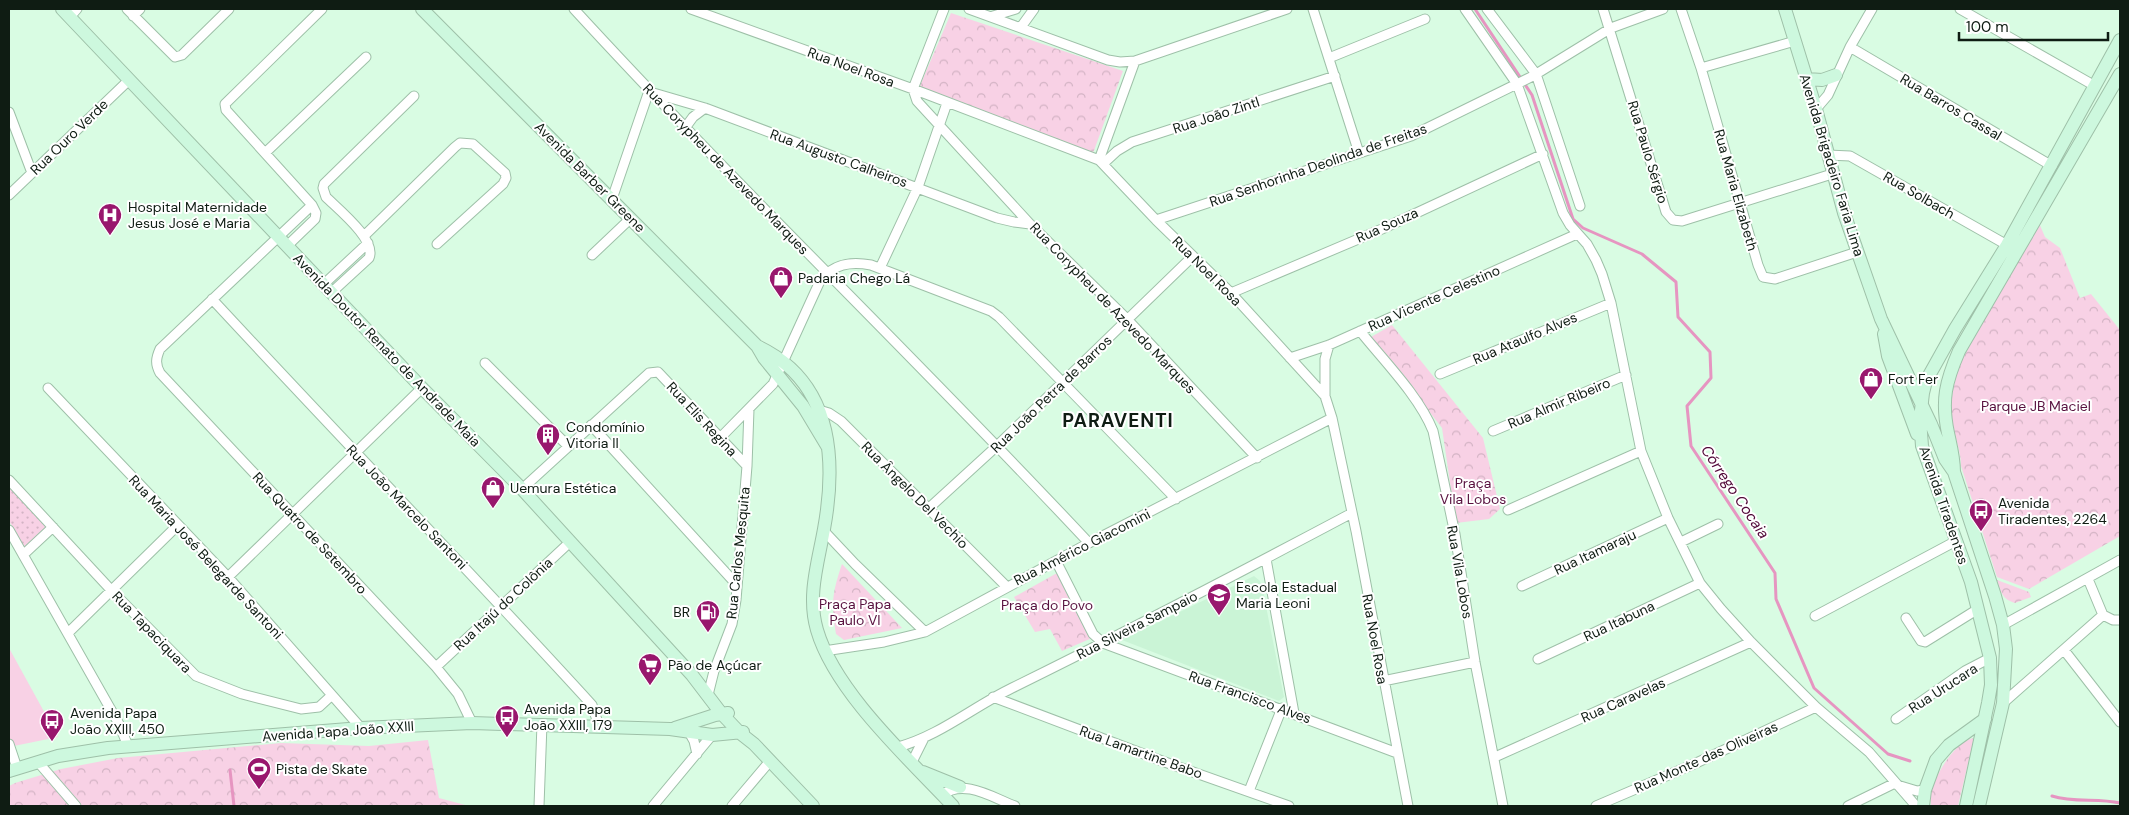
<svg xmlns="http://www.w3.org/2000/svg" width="2129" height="815" font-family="'DM Sans',sans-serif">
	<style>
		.built { fill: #caf4d6 }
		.grass { fill: #f8d1e5 }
		.park { fill: url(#park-crowns) }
		.garden { fill: url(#garden-dots) }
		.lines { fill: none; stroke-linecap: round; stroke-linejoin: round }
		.stream { stroke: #e695c1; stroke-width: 3 }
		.street-casing { stroke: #9ec0a8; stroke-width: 11 }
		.secondary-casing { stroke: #9ec0a8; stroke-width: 14 }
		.street { stroke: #fff; stroke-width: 9 }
		.secondary { stroke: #cdf8de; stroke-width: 12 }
		.labels { text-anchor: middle; stroke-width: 4; stroke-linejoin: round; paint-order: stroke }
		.street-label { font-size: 14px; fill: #0f1c13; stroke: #fff }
		.poi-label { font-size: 14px; fill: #0f1c13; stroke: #fff; text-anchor: start }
		.park-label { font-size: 14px; fill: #58113f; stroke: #fff }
		.water-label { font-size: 15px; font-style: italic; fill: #510838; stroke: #fff }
		.district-label { font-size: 19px; font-weight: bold; letter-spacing: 1px; fill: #0f1c13; stroke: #fff }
	</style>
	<defs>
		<pattern id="park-crowns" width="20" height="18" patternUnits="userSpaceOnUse" patternTransform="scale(1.25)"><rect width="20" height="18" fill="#f8d1e5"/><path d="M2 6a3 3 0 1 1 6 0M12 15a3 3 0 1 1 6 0" fill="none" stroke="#d3b3c4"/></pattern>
		<pattern id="garden-dots" width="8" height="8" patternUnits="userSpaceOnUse" patternTransform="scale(1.25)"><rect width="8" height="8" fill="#f8d1e5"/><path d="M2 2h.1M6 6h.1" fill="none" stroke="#d3b3c4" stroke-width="1.8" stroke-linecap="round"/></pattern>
	</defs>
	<rect width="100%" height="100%" fill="#d9fce3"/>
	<path class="built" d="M1254,576L1260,581L1263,591L1284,697L1279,701L1122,640Z"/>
	<path class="grass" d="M9,648L58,737L9,747Z"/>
	<path class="park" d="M951,13L1123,71L1092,156L919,88Z
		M2039,223L2045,237L2060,248L2080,298L2091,294L2120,330V536L2029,589L1997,577L1961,466C1961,453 1957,443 1954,431C1949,409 1952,387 1959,365Z
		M1392,325L1483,438L1500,509L1489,519L1456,523L1442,428L1371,337Z
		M842,564L902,628L844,640L836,634C831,603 832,594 842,564Z
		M1057,573L1092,638L1062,651L1050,629L1035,632L1014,597Z
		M1997,580L2029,592L2031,597L2015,603C2002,599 2001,592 1997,580Z
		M1974,738L1958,806H1931C1931,803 1930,798 1931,794C1934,776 1955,741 1974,738Z
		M428,740L439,798L469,806H9V786L15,783L61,769L118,758L281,743L369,746Z"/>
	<path class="garden" d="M9,483L49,527L25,548L9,521Z"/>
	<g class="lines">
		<path class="stream" d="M1475,9L1532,95L1573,219L1583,228L1642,254L1676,282L1678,317L1710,352L1711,378L1687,406L1691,446L1775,573L1776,599L1814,688L1888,754L1910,761
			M230,770L234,806
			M2052,796C2074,803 2097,798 2120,803"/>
		<g class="street-casing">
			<path id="street" d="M127,9L175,57L182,55L229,9
				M574,9C741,191 920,362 1089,543
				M691,9L913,89L1099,160L1156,220L1231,293L1325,396L1332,418L1356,531L1408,806
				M944,9L913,89L917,101L1030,224L1127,319L1257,458
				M969,9L1108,60L1120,62L1135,61L1287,9
				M1313,9L1359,153
				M1465,9L1517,84L1563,213L1570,225L1587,244L1596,260L1602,274L1611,303L1641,451L1668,518L1700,583L1721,609L1751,642L1816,707L1869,752L1916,806
				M1487,9L1536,74L1580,206
				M1603,9L1666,212L1673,220L1682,221L1832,174
				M1681,9L1701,68L1758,265L1763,277L1775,279L1857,252
				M1960,9L2095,86
				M133,16L140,9
				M993,16L1016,9
				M70,17L77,9
				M1021,27L1034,9
				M1850,47L2052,166
				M1329,58L1425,19
				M1701,68L1795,41
				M650,92L705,108L997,218L1014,222L1030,224
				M1816,109L1828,95L1850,47L1872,9
				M9,112L32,173
				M685,128L693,117L705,108
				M265,153L366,57
				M1828,155L1850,156L2007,245
				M1099,160L1135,61
				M1104,163L1117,151L1132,142L1335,76
				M9,195L129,80
				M612,199L649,91
				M312,205L160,349C156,358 155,364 160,373L436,667L458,694L472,723
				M1156,220L1411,136L1533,76L1611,28L1663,9
				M364,236L455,147L460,143L473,144L505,173L506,178L503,184L437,244
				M287,246L315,219L316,213L312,205L226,110L225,104L322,9
				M592,255L631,218
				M880,268L918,187L947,103
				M324,284L368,243
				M332,292L369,258C377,240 338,209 326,197L323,188L324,184L414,96
				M1231,293L1382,229L1543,154
				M212,299C338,435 467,568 592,705L599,726
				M1360,331C1384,361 1419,396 1433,431L1455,534L1475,662L1503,806
				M1290,358L1329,345L1577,234
				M485,363L568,446
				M1440,374L1611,303
				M48,388L228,577L361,728
				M1325,396V359L1329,345
				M819,410L829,413L841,421L1006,586
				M591,425L737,585
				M1493,431L1626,375
				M719,439L773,384L820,281C833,264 850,261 871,265L991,311L999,317L1176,499
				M9,480L112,591L196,676L242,694L301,709L319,707L332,695
				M522,489L649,373L658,372L747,466
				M929,508L998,445L1193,256
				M1508,510L1641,451
				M9,530L119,724L128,746
				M824,531L855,564L925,632
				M1681,542L1718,524
				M23,555L53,527
				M1266,559L1294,713
				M1056,561L1093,634L1103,643L1397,753
				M228,577L422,388
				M2088,579L2103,615
				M1522,586L1668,518
				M2103,615L2113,620H2120
				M1815,616L1956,541
				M1906,618L1921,641L1925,642L1978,609
				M2003,625L2120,560
				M68,633L178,525
				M2064,650L2120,722
				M824,651L884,642L925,632L1089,543L1332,418
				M1538,659L1700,583
				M436,667L570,542
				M1383,681L1475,662
				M708,695L714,671L732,624L736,600L747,466L749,409
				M993,697L1162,761L1289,806
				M2003,703L2103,615
				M1896,719L1965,671L1990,658
				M689,732L694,741L697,754
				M9,744L17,768
				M898,747C939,736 973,707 1012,688C1126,632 1239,573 1352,513
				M1495,757L1751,642
				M38,762L76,806
				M912,762L924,738
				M1897,785L1917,791L1925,790
				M1249,791L1282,708
				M942,795C964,778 993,798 1015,806
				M539,806L542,724
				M653,806L712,735
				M732,806L770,761
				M1596,806L1694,764L1816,707
				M1848,806L1895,783"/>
		</g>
		<g class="secondary-casing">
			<path id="secondary" d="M62,9L422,388L522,489L692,675L721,713L740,733L754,744L813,806
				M422,9L757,346L764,358L803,406L827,446
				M1785,9L1816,109L1844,213L1881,319L1931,424L1945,459L1954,472
				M1807,79L1822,80L1836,75
				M1884,334L1888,356L1917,434
				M757,346C832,381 837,458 824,529C818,563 807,596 817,630C835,692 909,759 953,806
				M675,728L715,715L728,713
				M9,771L58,756L108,748L361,728L472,723L670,729L712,735L743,732
				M923,772L960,787
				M1923,806L1925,790L1936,760L1949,745L1985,719
				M1966,806L1988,703L1991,685L1990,658L1971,582L1922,446L1920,419L1923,393L1926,381L1955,329L2007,245L2120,40
				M1979,806L2003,703L2006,649L2003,625L1995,596L1954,472C1954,458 1951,447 1948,433C1941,400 1946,381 1959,351L2120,74"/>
		</g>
		<use href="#street" class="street"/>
		<use href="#secondary" class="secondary"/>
	</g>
	<defs>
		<g id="hospital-pin" transform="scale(1.25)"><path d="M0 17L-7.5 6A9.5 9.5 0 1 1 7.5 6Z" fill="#98176d" stroke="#fff"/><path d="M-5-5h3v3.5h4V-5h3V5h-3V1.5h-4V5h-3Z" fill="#fff"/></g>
		<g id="shop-pin" transform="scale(1.25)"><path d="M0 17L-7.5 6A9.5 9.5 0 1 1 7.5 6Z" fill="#98176d" stroke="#fff"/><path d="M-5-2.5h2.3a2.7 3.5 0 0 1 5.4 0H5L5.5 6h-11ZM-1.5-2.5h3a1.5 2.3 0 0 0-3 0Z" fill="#fff"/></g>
		<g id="building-pin" transform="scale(1.25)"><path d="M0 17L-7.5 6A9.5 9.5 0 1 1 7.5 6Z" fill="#98176d" stroke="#fff"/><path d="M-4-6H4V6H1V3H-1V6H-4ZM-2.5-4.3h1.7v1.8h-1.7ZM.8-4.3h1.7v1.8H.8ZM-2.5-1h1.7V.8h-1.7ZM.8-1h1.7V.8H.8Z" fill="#fff"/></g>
		<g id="bus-pin" transform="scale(1.25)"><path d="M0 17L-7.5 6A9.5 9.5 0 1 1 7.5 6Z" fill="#98176d" stroke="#fff"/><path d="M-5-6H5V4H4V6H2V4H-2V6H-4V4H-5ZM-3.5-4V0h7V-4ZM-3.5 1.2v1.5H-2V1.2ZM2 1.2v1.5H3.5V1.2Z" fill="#fff"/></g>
		<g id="school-pin" transform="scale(1.25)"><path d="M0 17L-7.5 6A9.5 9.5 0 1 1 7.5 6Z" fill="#98176d" stroke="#fff"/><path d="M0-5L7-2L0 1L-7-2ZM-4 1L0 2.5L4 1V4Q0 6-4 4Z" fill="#fff"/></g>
		<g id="fuel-pin" transform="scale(1.25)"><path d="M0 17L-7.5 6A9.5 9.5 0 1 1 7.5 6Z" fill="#98176d" stroke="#fff"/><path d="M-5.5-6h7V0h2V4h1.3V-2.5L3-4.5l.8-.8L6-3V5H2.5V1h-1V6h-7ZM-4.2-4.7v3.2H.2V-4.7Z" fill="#fff"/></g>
		<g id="supermarket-pin" transform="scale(1.25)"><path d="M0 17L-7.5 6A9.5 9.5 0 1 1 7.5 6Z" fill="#98176d" stroke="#fff"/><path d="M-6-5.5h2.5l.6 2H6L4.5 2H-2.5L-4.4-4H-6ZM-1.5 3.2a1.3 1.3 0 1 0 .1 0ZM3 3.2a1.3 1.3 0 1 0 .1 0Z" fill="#fff"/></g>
		<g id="stadium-pin" transform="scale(1.25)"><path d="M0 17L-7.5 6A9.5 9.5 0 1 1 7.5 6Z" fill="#98176d" stroke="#fff"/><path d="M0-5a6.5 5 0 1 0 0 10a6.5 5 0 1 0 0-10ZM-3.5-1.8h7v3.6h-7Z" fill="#fff"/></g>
	</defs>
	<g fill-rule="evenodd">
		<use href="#hospital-pin" x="110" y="215"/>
		<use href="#shop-pin" x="781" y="278"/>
		<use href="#shop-pin" x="1871" y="379"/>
		<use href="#building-pin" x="548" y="435"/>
		<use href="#shop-pin" x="493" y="488"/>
		<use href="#bus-pin" x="1981" y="511"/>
		<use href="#school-pin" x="1219" y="595"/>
		<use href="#fuel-pin" x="708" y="612"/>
		<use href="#supermarket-pin" x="650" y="665"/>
		<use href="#bus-pin" x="507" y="717"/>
		<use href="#bus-pin" x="52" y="721"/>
		<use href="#stadium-pin" x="259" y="769"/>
	</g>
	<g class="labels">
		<g class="street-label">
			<text transform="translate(851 67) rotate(20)" y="5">Rua Noel Rosa</text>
			<text transform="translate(1951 107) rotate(31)" y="5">Rua Barros Cassal</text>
			<text transform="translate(1216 115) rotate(-18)" y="5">Rua João Zintl</text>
			<text transform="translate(69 137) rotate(-44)" y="5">Rua Ouro Verde</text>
			<text transform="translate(1648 152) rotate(73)" y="5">Rua Paulo Sérgio</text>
			<text transform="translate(839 158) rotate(20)" y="5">Rua Augusto Calheiros</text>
			<text transform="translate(1318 165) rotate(-19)" y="5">Rua Senhorinha Deolinda de Freitas</text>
			<text transform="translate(1832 165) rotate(73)" y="5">Avenida Brigadeiro Faria Lima</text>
			<text transform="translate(726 169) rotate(46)" y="5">Rua Corypheu de Azevedo Marques</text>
			<text transform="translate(590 177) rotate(45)" y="5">Avenida Barber Greene</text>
			<text transform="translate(1736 190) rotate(74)" y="5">Rua Maria Elizabeth</text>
			<text transform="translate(1919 195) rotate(30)" y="5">Rua Solbach</text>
			<text transform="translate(1387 225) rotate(-24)" y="5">Rua Souza</text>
			<text transform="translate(1207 271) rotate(45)" y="5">Rua Noel Rosa</text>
			<text transform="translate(1434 298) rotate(-24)" y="5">Rua Vicente Celestino</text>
			<text transform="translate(1113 308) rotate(46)" y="5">Rua Corypheu de Azevedo Marques</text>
			<text transform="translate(1525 338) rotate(-23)" y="5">Rua Ataulfo Alves</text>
			<text transform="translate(387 350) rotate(46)" y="5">Avenida Doutor Renato de Andrade Maia</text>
			<text transform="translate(1051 394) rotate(-44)" y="5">Rua João Petra de Barros</text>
			<text transform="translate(1559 403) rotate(-23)" y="5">Rua Almir Ribeiro</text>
			<text transform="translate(702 419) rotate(47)" y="5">Rua Elis Regina</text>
			<text transform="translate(915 495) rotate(45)" y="5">Rua Ângelo Del Vechio</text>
			<text transform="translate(1944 505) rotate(71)" y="5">Avenida Tiradentes</text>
			<text transform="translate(407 507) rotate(46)" y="5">Rua João Marcelo Santoni</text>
			<text transform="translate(310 533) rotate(47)" y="5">Rua Quatro de Setembro</text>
			<text transform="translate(1082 547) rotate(-27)" y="5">Rua Américo Giacomini</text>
			<text transform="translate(1595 552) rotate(-25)" y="5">Rua Itamaraju</text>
			<text transform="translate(738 553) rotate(-84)" y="5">Rua Carlos Mesquita</text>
			<text transform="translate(206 557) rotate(47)" y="5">Rua Maria José Belegarde Santoni</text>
			<text transform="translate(1460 572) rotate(80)" y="5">Rua Vila Lobos</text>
			<text transform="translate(503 604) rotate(-43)" y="5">Rua Itajú do Colônia</text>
			<text transform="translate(1619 621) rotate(-25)" y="5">Rua Itabuna</text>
			<text transform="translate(1137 625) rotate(-27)" y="5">Rua Silveira Sampaio</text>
			<text transform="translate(152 632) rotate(46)" y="5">Rua Tapaciquara</text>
			<text transform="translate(1375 639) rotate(80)" y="5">Rua Noel Rosa</text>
			<text transform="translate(1943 688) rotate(-33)" y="5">Rua Urucara</text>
			<text transform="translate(1250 697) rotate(20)" y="5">Rua Francisco Alves</text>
			<text transform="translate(1623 700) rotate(-24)" y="5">Rua Caravelas</text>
			<text transform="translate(338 731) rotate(-4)" y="5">Avenida Papa João XXIII</text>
			<text transform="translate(1141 752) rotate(20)" y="5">Rua Lamartine Babo</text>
			<text transform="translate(1706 757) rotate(-24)" y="5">Rua Monte das Oliveiras</text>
		</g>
		<g class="poi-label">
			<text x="128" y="212">Hospital Maternidade<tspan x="128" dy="16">Jesus José e Maria</tspan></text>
			<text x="798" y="283">Padaria Chego Lá</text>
			<text x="1888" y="384">Fort Fer</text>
			<text x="566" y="432">Condomínio<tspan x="566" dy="16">Vitoria II</tspan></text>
			<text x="510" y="493">Uemura Estética</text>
			<text x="1998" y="508">Avenida<tspan x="1998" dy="16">Tiradentes, 2264</tspan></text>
			<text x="1236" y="592">Escola Estadual<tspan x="1236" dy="16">Maria Leoni</tspan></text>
			<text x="690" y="617" text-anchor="end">BR</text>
			<text x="668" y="670">Pão de Açúcar</text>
			<text x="524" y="714">Avenida Papa<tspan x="524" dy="16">João XXIII, 179</tspan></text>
			<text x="70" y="718">Avenida Papa<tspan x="70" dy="16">João XXIII, 450</tspan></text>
			<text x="276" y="774">Pista de Skate</text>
		</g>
		<g class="park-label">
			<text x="2036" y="411">Parque JB Maciel</text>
			<text x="1473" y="488">Praça<tspan x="1473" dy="16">Vila Lobos</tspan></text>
			<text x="855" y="609">Praça Papa<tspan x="855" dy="16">Paulo VI</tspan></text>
			<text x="1047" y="610">Praça do Povo</text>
		</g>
		<g class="water-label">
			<text transform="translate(1735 492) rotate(56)" y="5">Córrego Cocaia</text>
		</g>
		<g class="district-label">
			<text x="1118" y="427">PARAVENTI</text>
		</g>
	</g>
	<rect width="2129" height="815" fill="none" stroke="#0f1c13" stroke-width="20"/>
	<path d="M1959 32v8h149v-8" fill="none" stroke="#0f1c13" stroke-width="2.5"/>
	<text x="1966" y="32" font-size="15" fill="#0f1c13" stroke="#ffffff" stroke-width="4" paint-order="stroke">100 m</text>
</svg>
